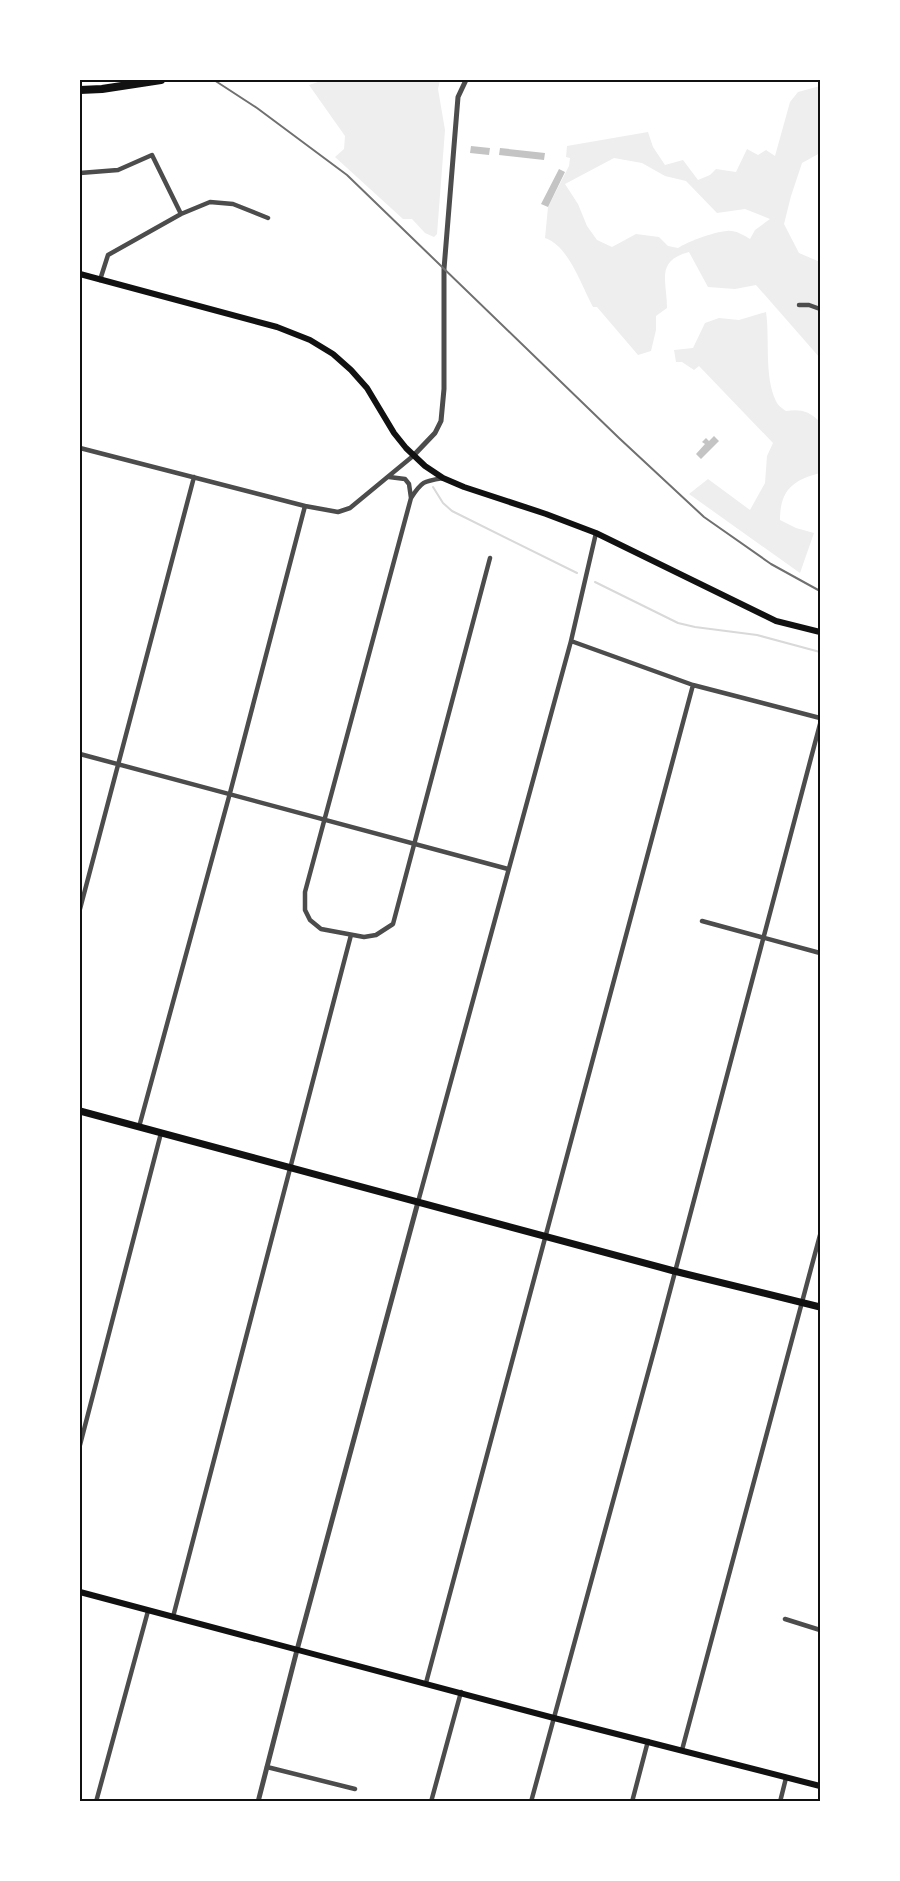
<svg xmlns="http://www.w3.org/2000/svg" width="900" height="1881" font-family="'Archivo Narrow',sans-serif">
	<style>
		.green { fill: #eee; fill-rule: evenodd }
		.lines { fill: none; stroke-linecap: round; stroke-linejoin: round }
		.stream { stroke: #d9d9d9; stroke-width: 2 }
		.building { fill: #c4c4c4 }
		.minor { stroke: #4c4c4c; stroke-width: 4.5 }
		.tertiary { stroke: #4c4c4c; stroke-width: 5 }
		.secondary { stroke: #111; stroke-width: 6 }
		.primary { stroke: #111; stroke-width: 7 }
		.motorway { stroke: #111; stroke-width: 8 }
		.rail { stroke: #707070; stroke-width: 2 }
		.neatline { fill: none; stroke: #111; stroke-width: 2 }
	</style>
	<rect width="100%" height="100%" fill="#fff"/>
	<path class="green" d="M324,80H440L438,89L445,130L437,234L434,237L425,233L412,219H403L335,157L344,149L345,136L309,85Z
		M820,86V153L802,163L791,196L784,224L799,253L820,262V358L756,285L735,289L708,287L689,252C655,261 667,281 667,308L656,316V330L651,351L638,355L597,307H593C581,285 569,246 545,238L548,207L569,166L570,158L566,157L567,146L648,132L653,147L665,165L683,160L698,180L710,175L716,169L736,172L747,149L758,155L766,150L775,156L790,102L798,92ZM614,158L642,163L665,176L686,181L717,213L745,209L770,219L755,230L750,239C743,235 735,230 727,231C714,232 689,241 678,248L668,246L659,237L636,234L612,247L597,240L587,226L578,204L565,184Z
		M766,312C770,338 764,377 776,401C778,406 782,408 786,411C801,409 809,411 820,422V473C793,480 780,490 780,520L796,528L814,533L800,573L689,494L708,479L750,510L765,483L767,456L773,443L699,366L694,370L682,362H676L674,350L693,348L705,323L719,318L739,320Z"/>
	<g class="lines">
		<path class="stream" d="M433,487L443,503L452,511L577,573
			M595,582L678,623L695,627L757,635L820,652"/>
	</g>
	<path class="building" d="M471,146L490,148L489,155L470,153Z
		M500,148L545,153L544,160L499,155Z
		M559,169L565,172L548,207L541,204Z
		M714,436L719,441L701,459L696,454L705,444L702,442L706,438L709,441Z"/>
	<g class="lines">
		<path class="minor" d="M80,173L118,170L152,155L181,214
			M100,280L108,255L181,214L210,202L233,204L268,218
			M799,305H809L820,309
			M80,448L305,506L338,512L350,508L413,456
			M389,477L405,479L409,484L411,498
			M443,478C424,481 422,481 411,498L305,892V910L310,920L321,929L364,937L376,935L393,924L490,558
			M571,641L693,685L820,718
			M80,754L508,869
			M80,909L194,477
			M702,921L820,953
			M139,1127L230,793L305,506
			M418,1202L571,641L596,533
			M80,1445L161,1133
			M173,1617L351,935
			M785,1619L820,1630
			M426,1683L693,685
			M682,1750L820,1235
			M267,1767L355,1789
			M96,1802L148,1611
			M431,1802L461,1692
			M531,1802L657,1340L820,724
			M632,1802L648,1741
			M780,1802L786,1778"/>
		<path class="tertiary" d="M413,456L435,433L441,421L444,389V269L458,97L466,80
			M258,1802L297,1650L418,1202"/>
		<path class="secondary" d="M80,274L277,327L310,340L333,354L351,370L367,388L394,433L406,448L425,466L443,478L464,487L546,514L596,533L776,621L820,632
			M80,1592L554,1718L820,1786"/>
		<path class="primary" d="M80,1111L674,1271L820,1307"/>
		<path class="motorway" d="M80,90L102,89L161,80"/>
		<path class="rail" d="M214,80L257,108L347,175L619,438L704,517L771,564L820,591"/>
	</g>
	<rect width="900" height="1881" fill="none" stroke="#ffffff" stroke-width="162"/>
	<rect x="81" y="81" width="738" height="1719" class="neatline"/>
</svg>
